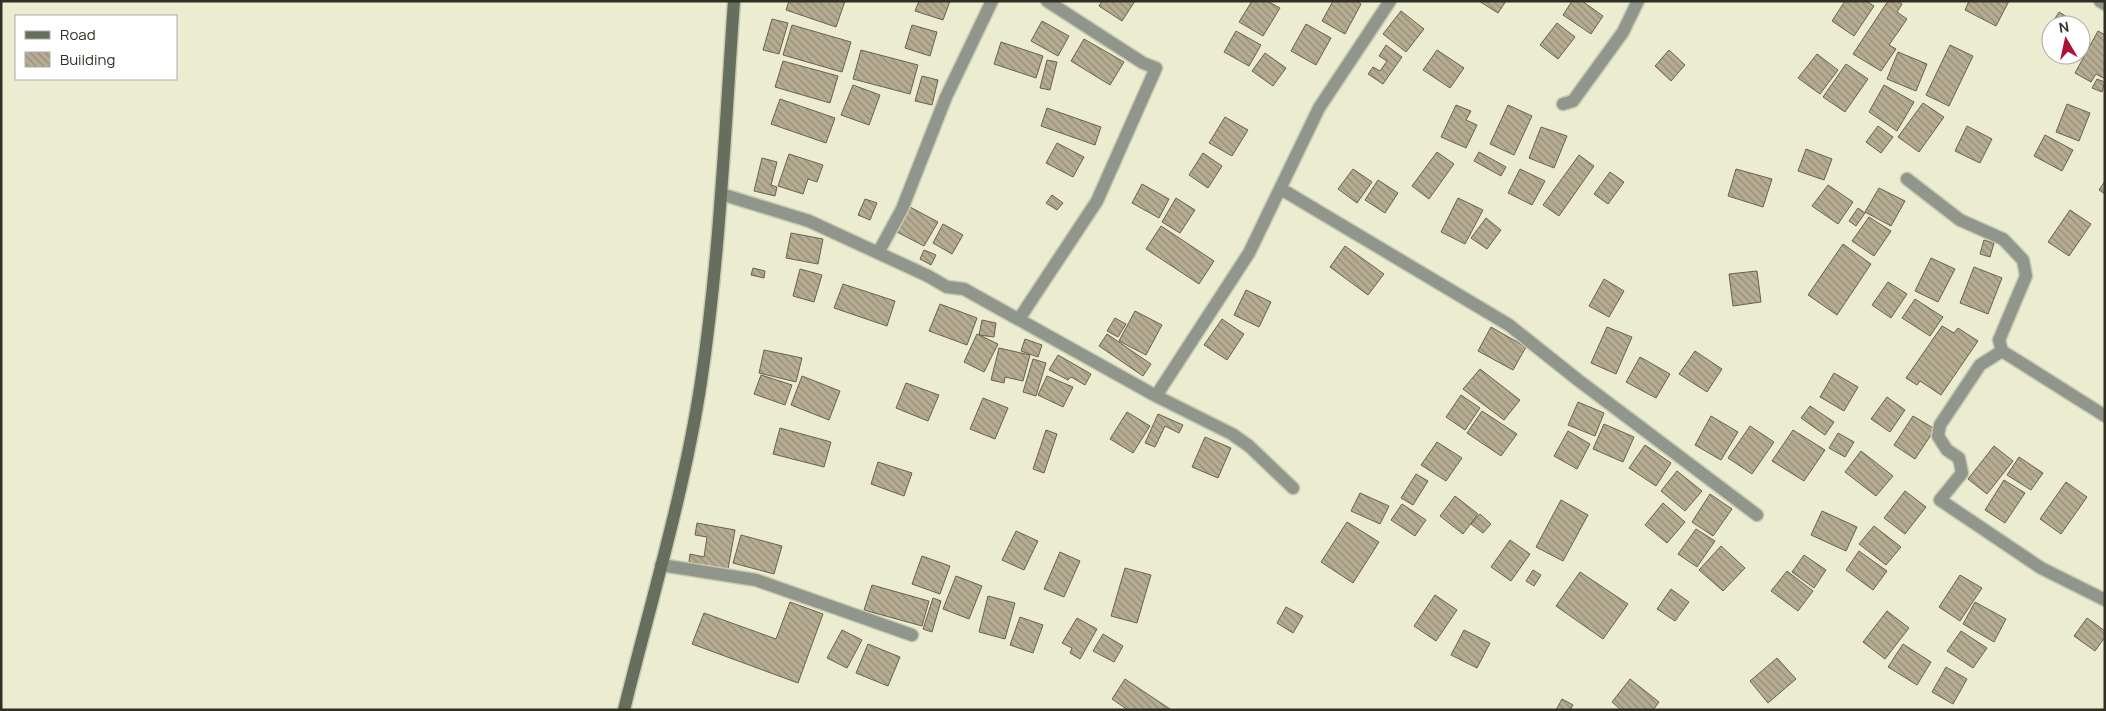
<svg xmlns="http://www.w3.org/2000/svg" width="2106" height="711" font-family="Manrope,sans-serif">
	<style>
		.building { fill: url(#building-back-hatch); stroke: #6a624b }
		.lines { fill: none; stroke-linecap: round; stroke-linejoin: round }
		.minor-casing { stroke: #c9cab1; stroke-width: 15 }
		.secondary-casing { stroke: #c9cab1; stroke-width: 15 }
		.minor { stroke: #90968b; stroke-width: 12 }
		.secondary { stroke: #666e5e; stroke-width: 12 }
	</style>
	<defs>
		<pattern id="building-back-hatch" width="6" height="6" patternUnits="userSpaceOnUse" patternTransform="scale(1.25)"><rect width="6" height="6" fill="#b5ac92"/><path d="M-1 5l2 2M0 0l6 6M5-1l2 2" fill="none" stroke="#948c77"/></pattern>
	</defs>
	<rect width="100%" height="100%" fill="#ebecd0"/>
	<path class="building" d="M789,1H845L836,27L786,10Z
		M919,1H950L943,20L915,11Z
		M1102,1H1135L1122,21L1099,6Z
		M1252,1H1267L1280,8L1263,36L1239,22Z
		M1333,1H1356L1361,4L1345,34L1322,21Z
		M1479,1H1506L1498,13Z
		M1572,1H1582L1603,16L1591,34L1563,15Z
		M1845,1H1866L1874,6L1854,36L1832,21Z
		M1888,1H1897L1902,4L1897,12L1907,19L1889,45L1896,49L1881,71L1853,54Z
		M1969,1H2009L1996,26L1965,10Z
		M1401,11L1424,29L1406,52L1383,34Z
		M2059,12L2080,25H2051Z
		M772,19L788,23L779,54L763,50Z
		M1042,21L1069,36L1058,56L1031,41Z
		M1557,23L1575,37L1558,59L1540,45Z
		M1306,24L1331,38L1316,65L1291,51Z
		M792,25L851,42L842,72L783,55Z
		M912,25L937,32L930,56L905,48Z
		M2051,25V44L2042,39Z
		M1236,31L1261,45L1249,66L1224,52Z
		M2098,31L2105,35V79L2096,74L2091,82L2075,73Z
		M1084,39L1124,62L1110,85L1071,61Z
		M1001,42L1043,56L1036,78L994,64Z
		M1386,45L1402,57L1383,84L1368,74L1373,67L1380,71L1387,61L1379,56Z
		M1950,45L1973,56L1949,106L1926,95Z
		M861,50L918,65L910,94L853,79Z
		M1437,50L1464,68L1450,88L1423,70Z
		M1669,50L1685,65L1671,81L1655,66Z
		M1898,52L1927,64L1916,91L1887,79Z
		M1265,53L1286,68L1273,86L1252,71Z
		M1817,54L1838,70L1820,94L1798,78Z
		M1047,60L1057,62L1050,90L1040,88Z
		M783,61L838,76L830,103L775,87Z
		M1846,64L1868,79L1845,112L1823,97Z
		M922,76L938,80L932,105L915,101Z
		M2097,79L2105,82L2102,92L2092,88Z
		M853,85L880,95L869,125L841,115Z
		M1884,85L1914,102L1897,131L1869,112Z
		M780,99L835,118L826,143L771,124Z
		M1923,103L1944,117L1919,152L1898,137Z
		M2067,104L2090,113L2079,141L2056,132Z
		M1456,105L1471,111L1466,120L1477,125L1466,148L1441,137Z
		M1508,105L1532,116L1514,155L1490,144Z
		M1047,108L1101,127L1095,145L1041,126Z
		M1225,117L1248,130L1232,156L1209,143Z
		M1878,126L1893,137L1881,153L1866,142Z
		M1967,126L1992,139L1980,163L1955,151Z
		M1541,127L1567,136L1554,168L1529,158Z
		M2045,135L2073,150L2062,171L2034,156Z
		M1057,143L1084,157L1073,177L1046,163Z
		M1806,149L1832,159L1824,180L1798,171Z
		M1437,152L1454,164L1429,199L1412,186Z
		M1479,152L1506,167L1501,176L1474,161Z
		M1203,153L1222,166L1208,188L1189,175Z
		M789,154L823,165L817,182L808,179L803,194L778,186Z
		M1579,155L1594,166L1559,216L1543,205Z
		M762,158L777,162L771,185L777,187L775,196L754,191Z
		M1353,169L1372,182L1357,203L1338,189Z
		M1520,169L1545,181L1532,205L1508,193Z
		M1736,169L1772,179L1763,207L1728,196Z
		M1610,172L1624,182L1608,204L1594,194Z
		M1378,180L1398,193L1385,213L1365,200Z
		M2105,181V194L2099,190Z
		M1142,184L1169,199L1159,218L1132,203Z
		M1828,185L1853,202L1838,224L1812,206Z
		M1879,188L1905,201L1891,226L1865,212Z
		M1052,195L1063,203L1057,210L1046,203Z
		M1176,198L1195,210L1180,233L1162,222Z
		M1458,198L1483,210L1465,244L1441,232Z
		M865,199L877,203L870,220L858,215Z
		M910,207L938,222L924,246L897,232Z
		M1858,208L1865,213L1856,226L1849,221Z
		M2070,210L2091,224L2069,256L2048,242Z
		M1869,217L1891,231L1874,256L1852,241Z
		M1486,218L1501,230L1487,249L1471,238Z
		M943,224L963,235L952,254L933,243Z
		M1161,226L1214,261L1199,284L1146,249Z
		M791,233L823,239L818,264L786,258Z
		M1984,240L1994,243L1990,257L1980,254Z
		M1843,244L1871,264L1837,315L1808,295Z
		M1345,246L1384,274L1368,295L1330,267Z
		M924,250L936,255L931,265L920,259Z
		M1931,258L1955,269L1938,302L1915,291Z
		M1974,267L2002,278L1988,314L1960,303Z
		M753,268L765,271L764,278L751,275Z
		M800,269L822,275L814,302L793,296Z
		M1757,271L1761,302L1733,306L1729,274Z
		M1604,279L1624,291L1609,317L1589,306Z
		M1888,282L1907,294L1891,318L1872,305Z
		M843,284L895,301L887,326L834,308Z
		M1246,290L1271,302L1259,327L1234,315Z
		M1915,299L1943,317L1930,336L1902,318Z
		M940,304L977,318L967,345L929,331Z
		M1135,311L1162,325L1146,355L1119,341Z
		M1115,318L1126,324L1118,337L1107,331Z
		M1222,319L1244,334L1227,360L1204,345Z
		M982,320L996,323L994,337L979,335Z
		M1942,326L1954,333L1958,328L1978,341L1941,395L1920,381L1917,385L1906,378Z
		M1491,327L1526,347L1513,370L1478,351Z
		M1607,327L1632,337L1616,374L1591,363Z
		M977,334L998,344L984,372L964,362Z
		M1107,334L1151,364L1143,376L1099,346Z
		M1025,339L1042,345L1038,357L1021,351Z
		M999,348L1030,355L1023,381L1005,377L1004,383L991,380Z
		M764,350L802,358L796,382L759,373Z
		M1695,351L1722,369L1707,392L1679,374Z
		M1058,355L1091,374L1085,385L1071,377L1068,380L1049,370Z
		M1640,357L1670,374L1656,398L1626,382Z
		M1033,359L1046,363L1036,396L1023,392Z
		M1480,369L1520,400L1504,420L1463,389Z
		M1834,373L1858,387L1844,411L1820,397Z
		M761,375L792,385L785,405L754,394Z
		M802,376L840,391L829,420L791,405Z
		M1047,376L1073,387L1063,407L1038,395Z
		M906,383L939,395L928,421L896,408Z
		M1461,395L1480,408L1465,430L1446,417Z
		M1887,397L1905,410L1890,432L1871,419Z
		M983,398L1008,408L995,439L970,429Z
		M1578,402L1604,413L1595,436L1568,425Z
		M1810,406L1834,422L1825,435L1801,418Z
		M1482,411L1517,434L1501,456L1467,433Z
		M1127,412L1150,426L1133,453L1110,439Z
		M1158,414L1183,425L1179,433L1165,426L1155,447L1145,443Z
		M1711,416L1738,432L1721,460L1695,445Z
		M1913,416L1935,429L1915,459L1894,445Z
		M1604,424L1634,437L1623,462L1593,449Z
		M1750,426L1774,442L1752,474L1728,458Z
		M780,428L831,442L824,467L773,454Z
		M1046,430L1057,434L1044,473L1033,469Z
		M1793,430L1825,450L1804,481L1772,461Z
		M1568,431L1590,444L1577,469L1554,456Z
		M1838,433L1854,442L1845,457L1829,448Z
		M1205,437L1231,448L1218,478L1192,467Z
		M1437,442L1462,458L1446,481L1421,465Z
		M1645,445L1671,463L1656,486L1629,468Z
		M1994,446L2013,461L1987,494L1968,479Z
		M1861,451L1893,476L1876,496L1845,472Z
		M2019,457L2043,473L2031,490L2007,475Z
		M878,462L912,473L904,496L871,484Z
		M1677,471L1702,491L1685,511L1661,491Z
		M1416,474L1428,481L1413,505L1401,498Z
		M2004,480L2025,493L2005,523L1985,510Z
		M2066,482L2087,497L2061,534L2040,519Z
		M1905,491L1926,507L1905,534L1884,518Z
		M1360,493L1389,506L1380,524L1351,511Z
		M1710,494L1732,509L1713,536L1692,522Z
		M1455,496L1478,514L1463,534L1440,516Z
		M1561,500L1588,515L1563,561L1536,547Z
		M1663,503L1685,522L1667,543L1645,525Z
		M1402,504L1426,520L1415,536L1391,520Z
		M1822,511L1857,527L1846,551L1811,535Z
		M1480,514L1491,524L1483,533L1471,524Z
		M1347,522L1379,542L1353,583L1321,562Z
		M697,523L735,530L728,569L689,562L690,554L704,557L707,537L695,535Z
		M1874,526L1901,547L1886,565L1859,544Z
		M1696,529L1715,541L1697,567L1678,554Z
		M1016,531L1038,541L1024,570L1002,560Z
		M741,535L782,546L774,574L733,563Z
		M1510,540L1530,554L1511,581L1491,567Z
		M1721,546L1745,568L1723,591L1699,570Z
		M1859,551L1887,571L1873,590L1846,570Z
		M1060,552L1080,561L1064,597L1044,589Z
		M1804,555L1826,570L1814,588L1792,572Z
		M922,556L950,566L940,594L912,584Z
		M1125,568L1151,575L1137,623L1111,616Z
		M1533,570L1541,575L1534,586L1526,581Z
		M1787,571L1813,591L1798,611L1771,591Z
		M1580,572L1628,604L1603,639L1556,606Z
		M1960,575L1982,588L1960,621L1939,607Z
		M956,576L982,586L969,619L943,609Z
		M872,585L929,601L922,626L864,610Z
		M1671,589L1689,602L1675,621L1657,609Z
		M1435,595L1457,610L1436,641L1414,626Z
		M988,596L1015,603L1005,639L979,632Z
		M933,598L941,601L932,632L923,629Z
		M790,602L823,614L798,683L692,644L704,613L776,639Z
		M1975,602L2006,619L1994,642L1963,624Z
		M1286,607L1303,616L1293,633L1277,623Z
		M1887,611L1909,628L1885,659L1863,642Z
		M1020,617L1043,625L1033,653L1010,645Z
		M1077,618L1097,629L1080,659L1070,653L1072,648L1062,643Z
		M2087,618L2105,631V637L2095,651L2074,636Z
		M842,630L862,640L847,668L827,658Z
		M1464,630L1490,643L1477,668L1451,655Z
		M1961,631L1987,648L1973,668L1947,651Z
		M1103,634L1123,646L1114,662L1093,651Z
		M868,644L900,657L888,686L856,673Z
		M1903,644L1931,662L1917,685L1888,667Z
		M1777,658L1796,679L1768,703L1750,681Z
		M1946,667L1967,679L1953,704L1932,692Z
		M1125,679L1170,709L1128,710L1112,699Z
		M1630,679L1659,702L1653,710H1621L1612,702Z
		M1562,699L1573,705L1570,710H1556Z"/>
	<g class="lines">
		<g class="minor-casing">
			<path id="minor" d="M2100,1L2105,4
				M1563,104L1573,101L1623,32L1638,1
				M1907,179L1960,220L2003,239L2023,260L2026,276L1999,340L2002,351L2105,416
				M1281,189L1509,325L1578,380L1757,515
				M721,194L809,221L928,276L947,287L964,289L1156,396L1232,434L1249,446L1293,488
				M878,253L902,209L946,97L992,1
				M1019,319L1097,201L1156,68L1143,63L1047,1
				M2002,351L1980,365L1940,425L1938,436L1947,450L1959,458L1962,473L1940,500L2041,568L2105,600
				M1156,396L1249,253L1319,108L1390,1
				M661,565L756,580L912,635"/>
		</g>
		<g class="secondary-casing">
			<path id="secondary" d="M624,710C651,601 684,493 701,382C720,256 725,128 734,1"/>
		</g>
		<use href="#minor" class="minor"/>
		<use href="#secondary" class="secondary"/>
	</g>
	<rect width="2106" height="711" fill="none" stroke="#2f2f24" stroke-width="5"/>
	<rect x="15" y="15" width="162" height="65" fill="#ffffff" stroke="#acaca7"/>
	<rect x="25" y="31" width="25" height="8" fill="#666e5e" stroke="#acaca7"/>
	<text x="60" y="40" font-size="15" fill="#2f2f24">Road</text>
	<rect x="25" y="52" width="25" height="15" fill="url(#building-back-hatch)" stroke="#acaca7"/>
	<text x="60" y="65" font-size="15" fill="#2f2f24">Building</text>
	<g transform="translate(2066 40) rotate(351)"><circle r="24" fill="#ffffff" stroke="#acaca7"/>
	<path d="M0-4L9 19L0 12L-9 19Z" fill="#a91137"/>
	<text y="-8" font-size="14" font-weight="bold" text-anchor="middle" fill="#2f2f24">N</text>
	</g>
</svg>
